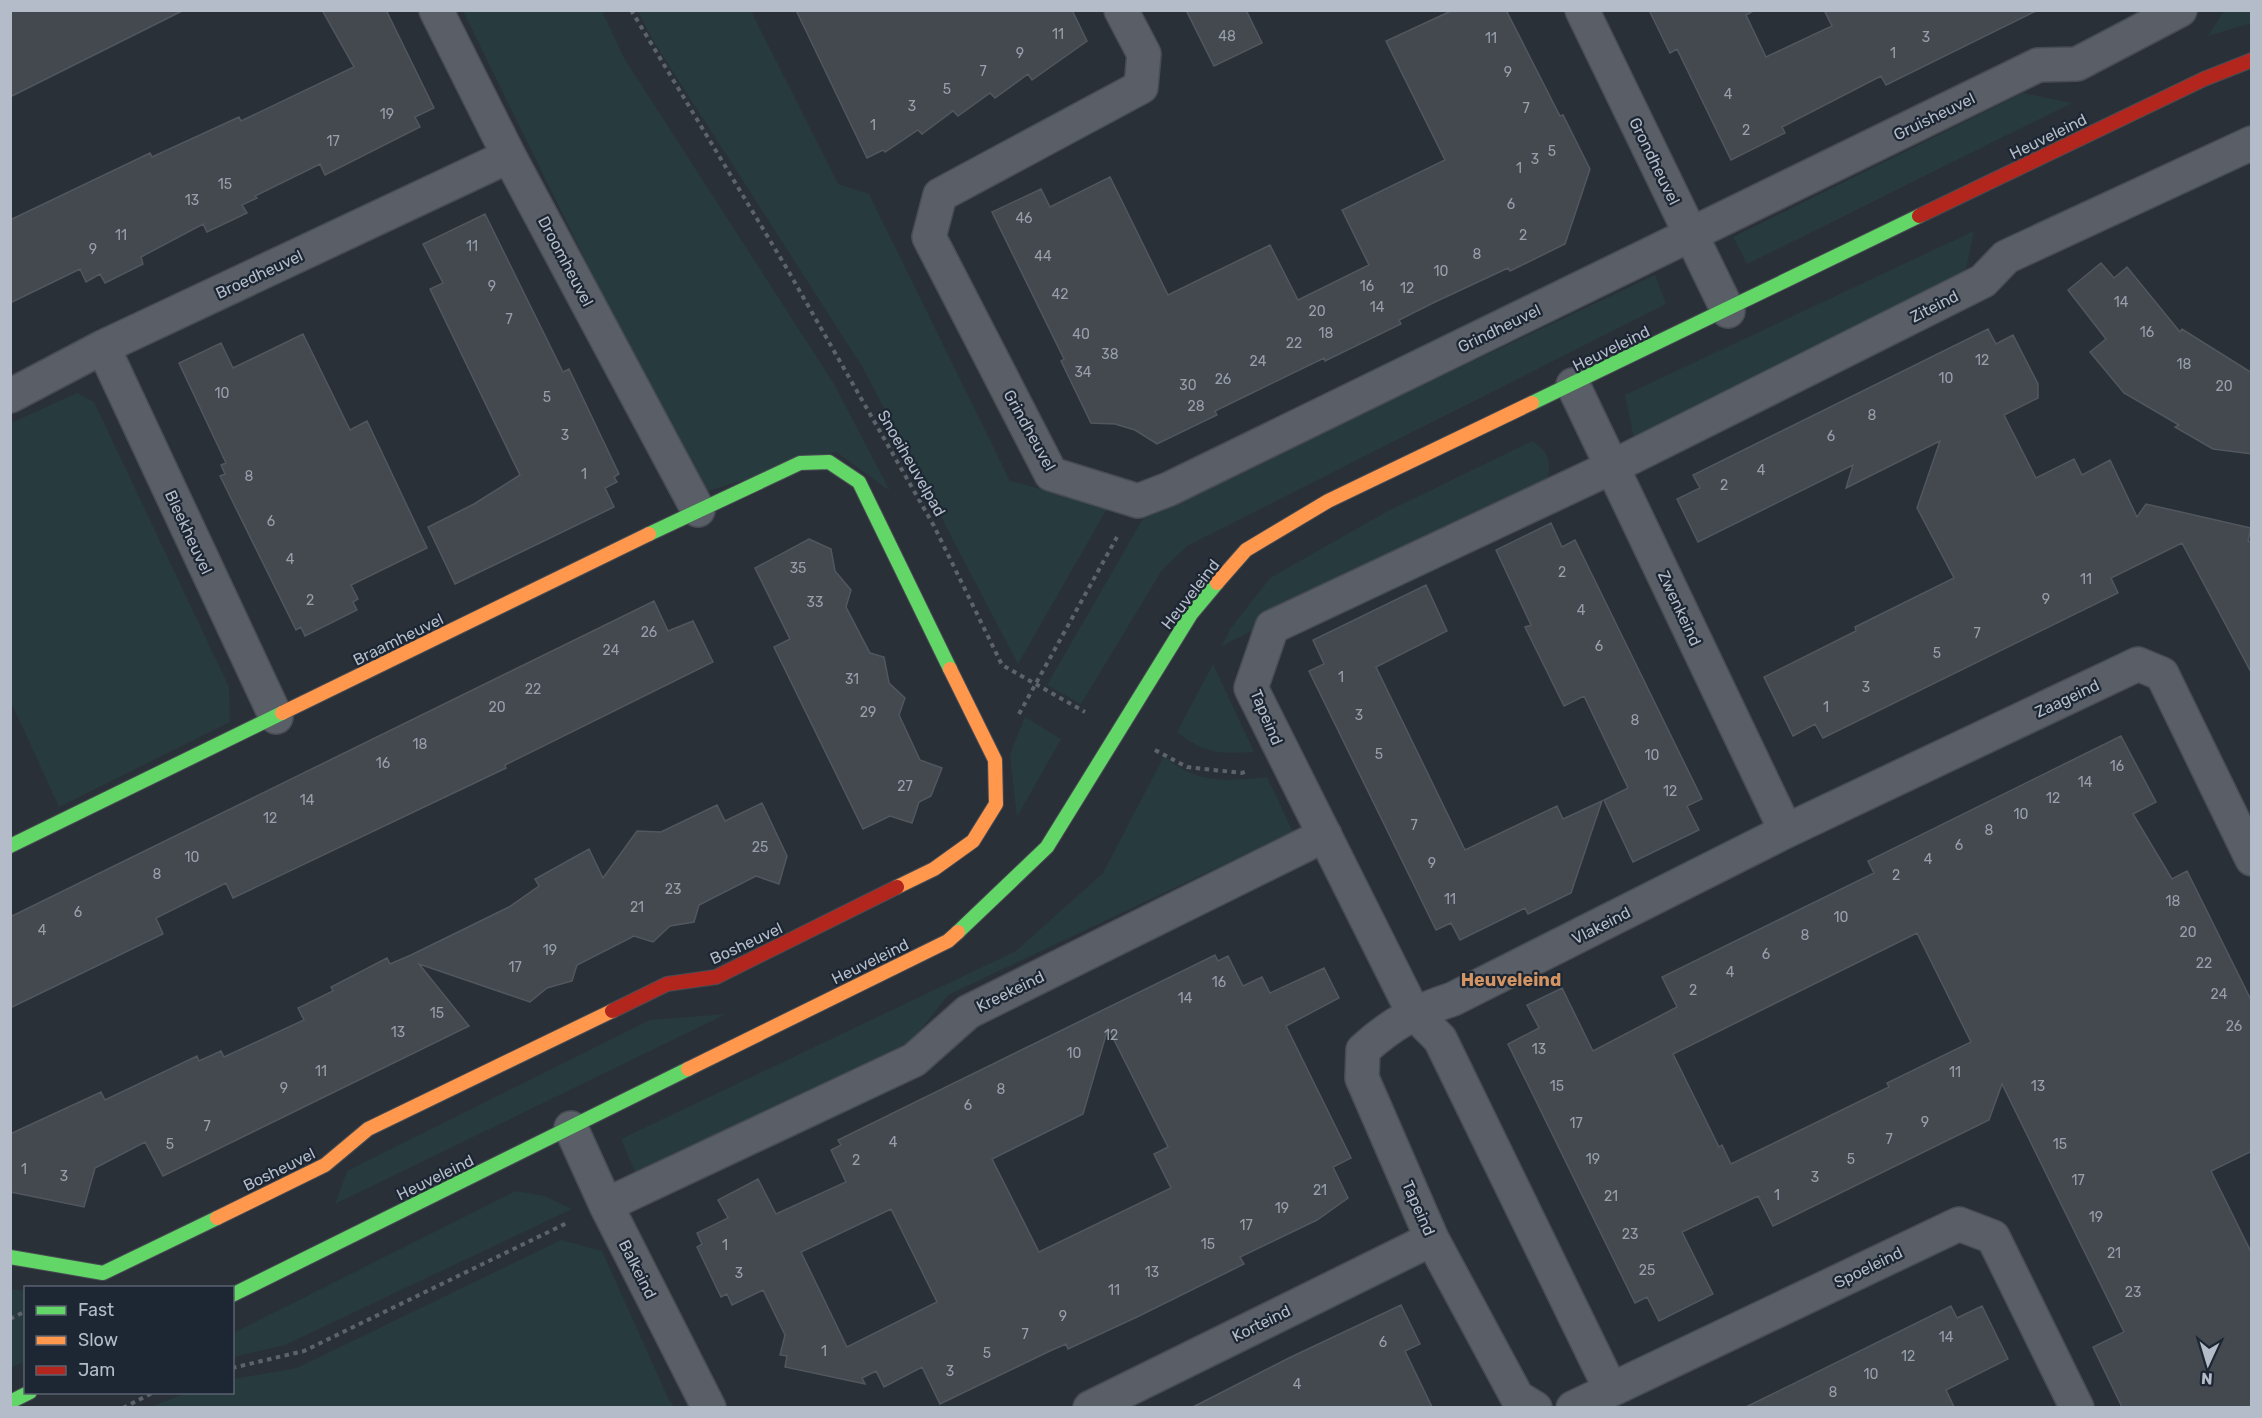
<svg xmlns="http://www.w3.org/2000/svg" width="2262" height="1418" font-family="Rubik,sans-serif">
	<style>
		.grass { fill: #273a3e }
		.building { fill: #444950; stroke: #52575f; stroke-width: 1.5; fill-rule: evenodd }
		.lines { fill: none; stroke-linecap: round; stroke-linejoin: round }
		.street-casing { stroke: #484c53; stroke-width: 36 }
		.fast-casing { stroke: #484c53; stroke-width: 16 }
		.slow-casing { stroke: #484c53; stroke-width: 16 }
		.jam-casing { stroke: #484c53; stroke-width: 16 }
		.path { stroke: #5d636a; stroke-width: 4; stroke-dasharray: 4.5 4.5; stroke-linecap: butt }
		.street { stroke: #5a5e66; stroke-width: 33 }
		.fast { stroke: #63d668; stroke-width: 14 }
		.slow { stroke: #ff974d; stroke-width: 14 }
		.jam { stroke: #b3261e; stroke-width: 14 }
		.labels { text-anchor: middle; stroke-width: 4.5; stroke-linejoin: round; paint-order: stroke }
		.number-label { font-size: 14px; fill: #989fab }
		.street-label { font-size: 16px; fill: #b4bcc9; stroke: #1d2633 }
		.neighbourhood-label { font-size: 18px; font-weight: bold; fill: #d59563; stroke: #1d2633 }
	</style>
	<rect width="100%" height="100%" fill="#2a3038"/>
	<path class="grass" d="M463,11H602L624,58L834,384L890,491L836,452L708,491L684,461Z
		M638,11H751L838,184L869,194L1010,481L1108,507L1018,664L863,368L654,42Z
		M2224,11H2251V23L2208,36Z
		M2023,93L2072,103L1747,264L1733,237Z
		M1974,231L1964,278L1634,439L1625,395Z
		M1655,275L1666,304L1187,546L1162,570L1081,704L1047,685L1144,517Z
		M77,393L94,402L229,687L230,722L59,807L11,702V423Z
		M1532,441C1550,453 1550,460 1548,480L1222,646L1231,628L1270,578L1386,512Z
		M1213,664L1254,752C1219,754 1205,754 1177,732Z
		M1025,717L1061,739L1017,817L1010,754Z
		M1164,756C1198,785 1225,781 1267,777L1293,832L948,995L910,1043L637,1177L621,1139L1016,951L1103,873Z
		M726,1014L335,1204L347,1171L650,1020Z
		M516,1191L544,1196L572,1209L285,1345L233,1357V1333Z
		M561,1240L602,1251L669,1400L675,1407H151L186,1393L232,1392L233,1379L297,1368Z
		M10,1289L26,1291L25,1361L11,1368Z"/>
	<path class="building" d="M10,10H184L10,97Z
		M322,10H386L434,108L415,117L420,127L325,175L320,164L255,196L257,198L242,205L247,213L207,232L203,224L141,257L143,264L105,283L100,274L86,282L80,269L10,303V220L150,153L152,157L239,117L241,121L354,67Z
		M796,10H1072L1087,41L1032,80L1028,74L995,98L990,93L958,116L953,111L922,134L918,130L885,152L883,150L867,158Z
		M1186,10H1246L1262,43L1214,66Z
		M1453,10H1506L1560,116L1563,115L1590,169L1565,244L1510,271L1508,268L1435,302L1399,320L1401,324L1325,361L1324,358L1252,393L1215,411L1217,415L1157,444L1135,430L1115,424L1091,423L1061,361L1064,359L992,212L1041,189L1050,207L1110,177L1168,295L1270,245L1298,300L1369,265L1342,210L1445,160L1386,41Z
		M1649,10H1755L1746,15L1766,57L1832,26L1824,10H2038L1886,85L1881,76L1782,127L1785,133L1731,160L1677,49L1670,53Z
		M485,214L563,372L569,369L619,474L614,477L617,482L605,488L614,507L455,584L428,527L474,504L520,475L430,289L443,283L423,244Z
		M2101,263L2114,278L2127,267L2180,332L2182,329L2252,373V454L2213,449L2175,427L2179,425L2124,393L2090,352L2106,339L2068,290Z
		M1988,329L1996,344L2013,335L2038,384V398L2004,415L2036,478L2074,459L2082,475L2110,460L2137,517L2146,504L2251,528L2248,541L2252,542V674L2182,543L2111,578L2118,593L1823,738L1815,724L1793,736L1764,677L1856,631L1855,627L1954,578L1917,508L1940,441L1846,488L1853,465L1698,542L1677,499L1700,488L1693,475Z
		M303,334L350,430L367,421L427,548L351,585L358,599L353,602L357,610L305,636L301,627L296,630L220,476L225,474L221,465L226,463L179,363L221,343L233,368Z
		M1551,523L1562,547L1575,540L1702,799L1687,806L1699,830L1633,862L1604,800L1628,788L1584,696L1564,706L1525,627L1531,625L1496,550Z
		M809,539L831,549L835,571L851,590L846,607L870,653L884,657L889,683L905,698L899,715L920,760L942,768L931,796L919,802L912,823L890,816L863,829L774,647L790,639L755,568Z
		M1426,585L1447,631L1376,667L1465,850L1557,806L1563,819L1602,801L1571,893L1528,914L1525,908L1460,940L1451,923L1436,930L1309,671L1324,664L1313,640Z
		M654,601L668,631L693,621L713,662L505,765L506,768L233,898L226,883L156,918L163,934L10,1008V917Z
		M2121,736L2156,802L2133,814L2172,879L2187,871L2252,1002V1151L2211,1171L2252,1254V1407H2122L2093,1347L2124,1332L2002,1084L1989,1120L1773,1226L1758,1196L1682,1232L1713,1294L1659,1321L1647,1297L1635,1303L1508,1044L1539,1028L1527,1005L1562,988L1593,1051L1677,1007L1662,977L1874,873L1868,861ZM1917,933L1971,1042L1887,1083L1889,1087L1731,1164L1722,1145L1719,1147L1673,1054Z
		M762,803L787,856L779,884L756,876L699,905L694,922L670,926L653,942L634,936L577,965L572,981L547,988L530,1002L419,964L469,1026L163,1176L145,1142L95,1168L84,1207L10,1192V1134L101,1092L105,1100L197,1056L199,1061L221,1051L224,1057L304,1020L298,1008L333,991L331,987L387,958L390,964L411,955L509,907L539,886L535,879L589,849L603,878L637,831L661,832L717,805L725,821Z
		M1215,955L1218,961L1228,956L1243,986L1262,977L1270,993L1324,968L1339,998L1286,1026L1351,1158L1333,1167L1348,1198L1317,1220L1240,1257L1244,1264L1139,1316L1068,1349L1066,1344L1052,1350L940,1404L922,1367L884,1387L876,1371L862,1378L865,1384L785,1367L787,1356L780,1355L785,1335L763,1290L732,1305L727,1294L721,1297L697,1247L702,1244L697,1233L728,1218L718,1200L758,1179L776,1214L846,1182L831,1150L841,1145L838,1140ZM1108,1028L1168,1147L1154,1154L1171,1188L1039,1252L992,1159L1083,1114ZM891,1209L937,1302L847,1347L801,1252Z
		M1401,1305L1420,1344L1405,1351L1432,1407H1193L1291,1357Z
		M1951,1306L1957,1318L1982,1306L2008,1359L1946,1390L1954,1407H1746Z"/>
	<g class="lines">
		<g class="street-casing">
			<path id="street" d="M436,10L509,156L698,510
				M1121,10L1144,54L1141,87L940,195L929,237L1051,474L1138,501L1169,489L2038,65L2077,64L2180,10
				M1582,10L1728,311
				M103,347L276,717
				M1573,385L1786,831
				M10,396L103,347L509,156
				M571,1128L606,1205L709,1408
				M606,1205L914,1060L968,1012L1325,835
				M1611,1390L1440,1039L1413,1012L1251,688L1272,627L1614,466L1983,281L2006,257L2252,143
				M1090,1408L1432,1239
				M1535,1408L1517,1397L1432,1239L1362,1078L1363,1050C1394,1022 1414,1012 1453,999L1786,831L2138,664L2162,674L2252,859
				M1573,1408L1959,1224L1993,1237L2077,1408"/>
		</g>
		<g class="fast-casing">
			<path id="fast" d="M1532,403L1919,216
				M649,534L800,463L829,462L859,482L950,669
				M10,846L282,713
				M958,932L1047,847L1191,614L1217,583
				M10,1257L103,1273L217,1218
				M232,1295L688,1069
				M10,1402L30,1392"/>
		</g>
		<g class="slow-casing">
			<path id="slow" d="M1217,583L1246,550L1328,501L1532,403
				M282,713L649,534
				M897,887L934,869L973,841L996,804L995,760L950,669
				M688,1069L948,941L958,932
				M217,1218L325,1165L368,1129L612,1011"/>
		</g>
		<g class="jam-casing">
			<path id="jam" d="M1919,216L2204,79L2252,60
				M612,1011L667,984L716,977L897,887"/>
		</g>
		<path class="path" d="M631,10L786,267L934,526L1002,665L1085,712
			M1019,714L1117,537
			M1155,750L1187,767L1242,773L1247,771
			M10,1319L26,1311
			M232,1368L304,1351L569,1222
			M123,1408L154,1392"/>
		<use href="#street" class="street"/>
		<use href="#fast" class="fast"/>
		<use href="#slow" class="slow"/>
		<use href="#jam" class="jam"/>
	</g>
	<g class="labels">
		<g class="number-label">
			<text x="1058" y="39">11</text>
			<text x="1227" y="41">48</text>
			<text x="1926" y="42">3</text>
			<text x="1491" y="43">11</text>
			<text x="1020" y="58">9</text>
			<text x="1893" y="58">1</text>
			<text x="983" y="76">7</text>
			<text x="1508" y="77">9</text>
			<text x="947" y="94">5</text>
			<text x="1728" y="99">4</text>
			<text x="912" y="111">3</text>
			<text x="1526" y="113">7</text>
			<text x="387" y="119">19</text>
			<text x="873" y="130">1</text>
			<text x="1746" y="135">2</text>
			<text x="333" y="146">17</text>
			<text x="1552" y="156">5</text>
			<text x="1535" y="164">3</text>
			<text x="1519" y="173">1</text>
			<text x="225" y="189">15</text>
			<text x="192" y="205">13</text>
			<text x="1511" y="209">6</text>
			<text x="1024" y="223">46</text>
			<text x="121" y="240">11</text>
			<text x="1523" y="240">2</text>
			<text x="472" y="251">11</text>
			<text x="93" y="254">9</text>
			<text x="1477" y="259">8</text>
			<text x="1043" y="261">44</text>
			<text x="1441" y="276">10</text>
			<text x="492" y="291">9</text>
			<text x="1367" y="291">16</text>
			<text x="1407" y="293">12</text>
			<text x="1060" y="299">42</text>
			<text x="2121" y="307">14</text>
			<text x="1377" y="312">14</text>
			<text x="1317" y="316">20</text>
			<text x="509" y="324">7</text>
			<text x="2147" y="337">16</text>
			<text x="1326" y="338">18</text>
			<text x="1081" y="339">40</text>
			<text x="1294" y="348">22</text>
			<text x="1110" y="359">38</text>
			<text x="1982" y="365">12</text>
			<text x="1258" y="366">24</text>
			<text x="2184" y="369">18</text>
			<text x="1083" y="377">34</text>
			<text x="1946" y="383">10</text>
			<text x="1223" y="384">26</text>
			<text x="1188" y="390">30</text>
			<text x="2224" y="391">20</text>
			<text x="222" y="398">10</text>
			<text x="547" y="402">5</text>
			<text x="1196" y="411">28</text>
			<text x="1872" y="420">8</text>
			<text x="565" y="440">3</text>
			<text x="1831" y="441">6</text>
			<text x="1761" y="475">4</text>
			<text x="584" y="479">1</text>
			<text x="249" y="481">8</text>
			<text x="1724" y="490">2</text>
			<text x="271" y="526">6</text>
			<text x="290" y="564">4</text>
			<text x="798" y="573">35</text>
			<text x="1562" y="577">2</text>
			<text x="2086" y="584">11</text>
			<text x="2046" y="604">9</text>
			<text x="310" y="605">2</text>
			<text x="815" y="607">33</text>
			<text x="1581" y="615">4</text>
			<text x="649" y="637">26</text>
			<text x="1977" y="638">7</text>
			<text x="1599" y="651">6</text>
			<text x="611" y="655">24</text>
			<text x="1937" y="658">5</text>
			<text x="1341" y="682">1</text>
			<text x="852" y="684">31</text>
			<text x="1866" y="692">3</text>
			<text x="533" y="694">22</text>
			<text x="497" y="712">20</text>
			<text x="1826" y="712">1</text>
			<text x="868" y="717">29</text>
			<text x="1359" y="720">3</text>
			<text x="1635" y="725">8</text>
			<text x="420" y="749">18</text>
			<text x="1379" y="759">5</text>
			<text x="1652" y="760">10</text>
			<text x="383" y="768">16</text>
			<text x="2117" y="771">16</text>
			<text x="2085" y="787">14</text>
			<text x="905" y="791">27</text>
			<text x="1670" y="796">12</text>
			<text x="2053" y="803">12</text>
			<text x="307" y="805">14</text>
			<text x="2021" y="819">10</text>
			<text x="270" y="823">12</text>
			<text x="1414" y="830">7</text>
			<text x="1989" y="835">8</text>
			<text x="1959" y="850">6</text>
			<text x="760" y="852">25</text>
			<text x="192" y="862">10</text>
			<text x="1928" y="864">4</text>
			<text x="1432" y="868">9</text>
			<text x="157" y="879">8</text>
			<text x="1896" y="880">2</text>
			<text x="673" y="894">23</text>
			<text x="1450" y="904">11</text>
			<text x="2173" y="906">18</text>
			<text x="637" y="912">21</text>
			<text x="78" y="917">6</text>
			<text x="1841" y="922">10</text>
			<text x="42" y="935">4</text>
			<text x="2188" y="937">20</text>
			<text x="1805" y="940">8</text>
			<text x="550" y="955">19</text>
			<text x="1766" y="959">6</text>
			<text x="2204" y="968">22</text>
			<text x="515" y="972">17</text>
			<text x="1730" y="977">4</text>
			<text x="1219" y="987">16</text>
			<text x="1693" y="995">2</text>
			<text x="2219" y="999">24</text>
			<text x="1185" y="1003">14</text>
			<text x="437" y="1018">15</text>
			<text x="2234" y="1031">26</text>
			<text x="398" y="1037">13</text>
			<text x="1111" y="1040">12</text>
			<text x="1539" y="1054">13</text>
			<text x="1074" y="1058">10</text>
			<text x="321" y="1076">11</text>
			<text x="1955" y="1077">11</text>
			<text x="1557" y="1091">15</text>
			<text x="2038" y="1091">13</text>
			<text x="284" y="1093">9</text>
			<text x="1001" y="1094">8</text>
			<text x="968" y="1110">6</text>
			<text x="1925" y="1127">9</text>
			<text x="1576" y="1128">17</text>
			<text x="207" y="1131">7</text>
			<text x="1889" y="1144">7</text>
			<text x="893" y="1147">4</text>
			<text x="170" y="1149">5</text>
			<text x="2060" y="1149">15</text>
			<text x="1593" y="1164">19</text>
			<text x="1851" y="1164">5</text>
			<text x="856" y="1165">2</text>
			<text x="24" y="1174">1</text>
			<text x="64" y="1181">3</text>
			<text x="1815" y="1182">3</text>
			<text x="2078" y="1185">17</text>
			<text x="1320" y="1195">21</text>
			<text x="1777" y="1200">1</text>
			<text x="1611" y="1201">21</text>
			<text x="1282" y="1213">19</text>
			<text x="2096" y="1222">19</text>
			<text x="1246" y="1230">17</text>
			<text x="1630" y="1239">23</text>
			<text x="1208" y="1249">15</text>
			<text x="725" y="1250">1</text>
			<text x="2114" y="1258">21</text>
			<text x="1647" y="1275">25</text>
			<text x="1152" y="1277">13</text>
			<text x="739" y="1278">3</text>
			<text x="1114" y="1295">11</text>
			<text x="2133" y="1297">23</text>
			<text x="1063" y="1321">9</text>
			<text x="1025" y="1339">7</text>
			<text x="1946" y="1342">14</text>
			<text x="1383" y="1347">6</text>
			<text x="824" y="1356">1</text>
			<text x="987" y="1358">5</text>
			<text x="1908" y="1361">12</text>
			<text x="950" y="1376">3</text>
			<text x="1871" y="1379">10</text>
			<text x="1297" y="1389">4</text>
			<text x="1833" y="1397">8</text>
		</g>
		<g class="street-label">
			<text transform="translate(1934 116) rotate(-26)" y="6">Gruisheuvel</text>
			<text transform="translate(2048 136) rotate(-26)" y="6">Heuveleind</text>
			<text transform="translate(1655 161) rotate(64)" y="6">Grondheuvel</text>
			<text transform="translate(566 261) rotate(62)" y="6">Droomheuvel</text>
			<text transform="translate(259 274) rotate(-25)" y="6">Broedheuvel</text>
			<text transform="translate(1934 306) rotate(-27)" y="6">Ziteind</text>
			<text transform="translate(1499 328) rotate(-26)" y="6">Grindheuvel</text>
			<text transform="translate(1611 348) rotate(-26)" y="6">Heuveleind</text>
			<text transform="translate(1030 430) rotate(61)" y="6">Grindheuvel</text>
			<text transform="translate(912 463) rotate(60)" y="6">Snoeiheuvelpad</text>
			<text transform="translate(189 532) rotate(65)" y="6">Bleekheuvel</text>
			<text transform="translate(1190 594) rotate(-52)" y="6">Heuveleind</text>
			<text transform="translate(1680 608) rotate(65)" y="6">Zwenkeind</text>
			<text transform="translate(398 639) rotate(-26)" y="6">Braamheuvel</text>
			<text transform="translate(2067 698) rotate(-25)" y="6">Zaageind</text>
			<text transform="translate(1267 717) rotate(67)" y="6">Tapeind</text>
			<text transform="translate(1601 925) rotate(-27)" y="6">Vlakeind</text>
			<text transform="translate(746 943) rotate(-25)" y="6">Bosheuvel</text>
			<text transform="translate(870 961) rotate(-26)" y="6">Heuveleind</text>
			<text transform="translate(1010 991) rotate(-26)" y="6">Kreekeind</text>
			<text transform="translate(279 1169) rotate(-26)" y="6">Bosheuvel</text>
			<text transform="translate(435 1177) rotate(-26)" y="6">Heuveleind</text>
			<text transform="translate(1419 1208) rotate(66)" y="6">Tapeind</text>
			<text transform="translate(1868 1267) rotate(-26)" y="6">Spoeleind</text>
			<text transform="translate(638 1269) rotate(63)" y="6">Balkeind</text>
			<text transform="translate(1261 1323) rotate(-26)" y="6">Korteind</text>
		</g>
		<g class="neighbourhood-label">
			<text x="1511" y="986">Heuveleind</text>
		</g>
	</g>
	<rect width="2262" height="1418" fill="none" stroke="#b4bcc9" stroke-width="24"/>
	<rect x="24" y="1286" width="210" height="108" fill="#1d2633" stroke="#59626f" stroke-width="1.5"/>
	<rect x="36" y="1306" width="30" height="9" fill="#63d668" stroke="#59626f" stroke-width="1.5"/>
	<text x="78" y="1316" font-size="18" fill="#b4bcc9">Fast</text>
	<rect x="36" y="1336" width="30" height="9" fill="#ff974d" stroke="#59626f" stroke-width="1.5"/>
	<text x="78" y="1346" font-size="18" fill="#b4bcc9">Slow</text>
	<rect x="36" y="1366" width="30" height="9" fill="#b3261e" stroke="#59626f" stroke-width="1.5"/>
	<text x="78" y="1376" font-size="18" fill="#b4bcc9">Jam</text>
	<g transform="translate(2208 1364) rotate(184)" stroke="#1d2633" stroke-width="4.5" paint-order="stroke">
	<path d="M0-4.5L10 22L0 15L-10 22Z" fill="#b4bcc9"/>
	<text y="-9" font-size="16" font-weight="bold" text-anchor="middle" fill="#b4bcc9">N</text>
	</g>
</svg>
